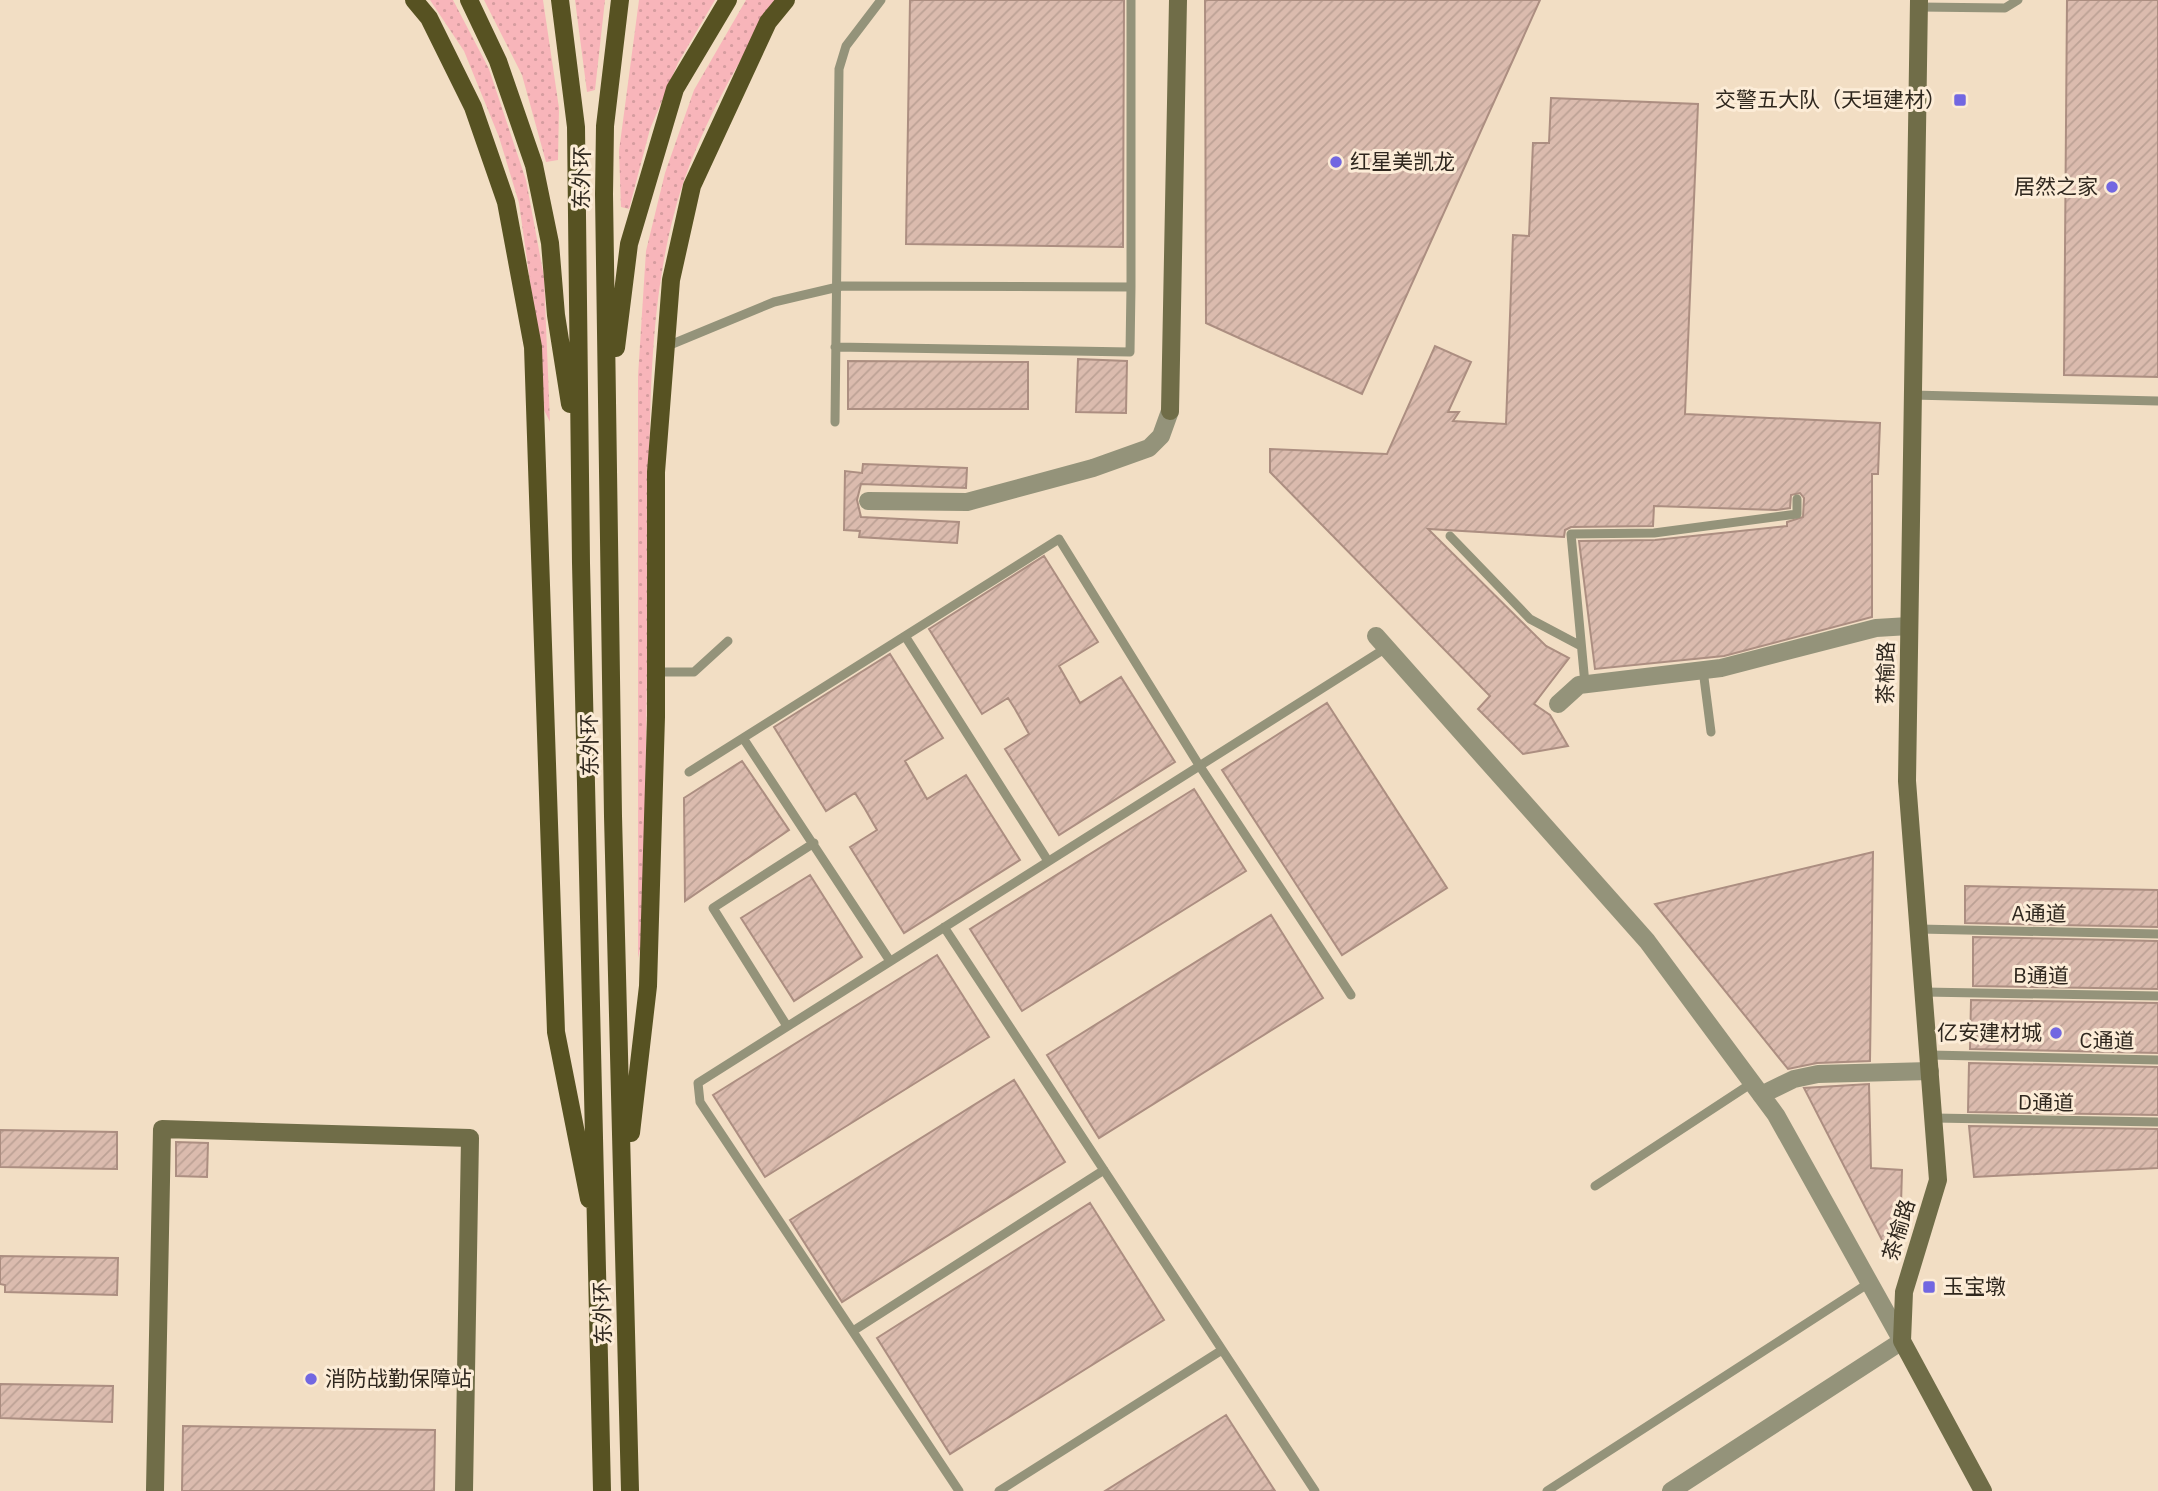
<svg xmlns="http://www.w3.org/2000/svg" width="2158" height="1491" font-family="'IBM Plex Sans','Noto Sans SC',sans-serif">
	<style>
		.grass { fill: url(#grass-dots) }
		.building { fill: url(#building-hatch); stroke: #ac8e81; stroke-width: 2 }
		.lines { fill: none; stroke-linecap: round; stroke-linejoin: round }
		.lane { stroke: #94937a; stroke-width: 9 }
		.street { stroke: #94937a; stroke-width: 18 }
		.secondary { stroke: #706d48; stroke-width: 18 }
		.primary { stroke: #575222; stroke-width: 18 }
		.poi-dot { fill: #7267e1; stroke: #fcecd7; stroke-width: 2.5 }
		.labels { text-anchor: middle; stroke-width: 6; stroke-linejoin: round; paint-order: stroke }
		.poi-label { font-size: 21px; fill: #2f271e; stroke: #fcecd7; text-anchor: end }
		.street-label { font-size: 21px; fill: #2f271e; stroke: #fcecd7 }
	</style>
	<defs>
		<pattern id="grass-dots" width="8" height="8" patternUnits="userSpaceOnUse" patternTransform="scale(1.75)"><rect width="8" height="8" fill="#f8b5ba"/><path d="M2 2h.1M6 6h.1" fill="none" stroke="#d59c9f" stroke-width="1.8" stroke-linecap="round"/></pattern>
		<pattern id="building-hatch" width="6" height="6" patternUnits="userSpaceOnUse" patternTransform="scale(1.75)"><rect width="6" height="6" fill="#dbbbae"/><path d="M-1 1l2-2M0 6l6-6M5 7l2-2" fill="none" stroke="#bca195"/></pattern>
	</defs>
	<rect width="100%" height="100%" fill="#f2dec4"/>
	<path class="grass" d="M430,0H453L489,69L526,180L544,277L550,422L542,406V366L519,203L499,137L464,51Z
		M484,0H543L559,108L558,160L546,162L522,75Z
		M575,0H605L595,90L587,92Z
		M639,0H715L678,63L650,129L629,209L621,207L619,151Z
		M746,0H777C735,67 694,137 674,214C647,317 650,430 649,536C647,668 645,801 644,933L638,958V376L646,251L665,173L694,90Z"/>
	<path class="building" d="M910,0H1124L1123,247L906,244Z
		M1205,0H1540L1362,394L1206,323Z
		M2067,0H2158V377L2064,375Z
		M1551,98L1698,104L1685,414L1880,423L1878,474H1872V617L1724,656L1595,669L1579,541L1655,540L1787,526V522L1803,517L1804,498L1800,493L1791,495L1790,508L1776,510L1654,506L1653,526L1571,527L1565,530L1564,537L1428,529L1546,646L1569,658L1534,704L1550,715L1568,746L1523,754L1478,709L1490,696L1270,472V449L1387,454L1435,346L1471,362L1448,412H1459L1453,421L1506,424L1513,235L1529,236L1533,143H1549Z
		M1078,359L1127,361L1126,413L1076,412Z
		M848,361L1028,362V409H848Z
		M863,464L967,468L966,488L861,484L857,500L861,517L959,522L957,543L859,537L860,531L844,530L845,471L862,473Z
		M1044,556L1098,642L1059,666L1080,703L1121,677L1175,762L1059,835L1005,749L1029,734L1015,709L1008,698L982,714L929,629Z
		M890,654L943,738L905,761L927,799L966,775L1020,860L904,933L850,847L877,830L865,809L855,793L826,811L774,727Z
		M1327,703L1447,888L1342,955L1222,770Z
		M742,761L789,830L685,901L684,798Z
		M1194,789L1246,871L1022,1011L970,929Z
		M1873,852L1870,1061L1817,1063L1788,1069L1655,904Z
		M810,875L862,957L794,1001L741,918Z
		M1965,886L2158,890V927L1965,923Z
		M1271,915L1323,998L1099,1138L1047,1055Z
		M1973,937L2158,941V989L1973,986Z
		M937,955L989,1037L765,1177L713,1095Z
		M1971,1000L2158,1003V1053L1970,1049Z
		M1969,1063L2158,1067V1115L1968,1112Z
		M1014,1080L1065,1162L842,1302L790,1220Z
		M1869,1084L1871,1168L1902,1170L1900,1240H1882L1804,1088Z
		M1969,1126L2158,1129V1168L1974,1177Z
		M0,1130L117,1132V1169L0,1167Z
		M176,1142L208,1143L207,1177L176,1176Z
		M1090,1203L1164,1320L950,1454L877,1338Z
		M0,1256L118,1258L117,1295L5,1292V1285L0,1284Z
		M0,1384L113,1386L112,1422L0,1418Z
		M1226,1415L1275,1491H1105Z
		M183,1426L435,1430L434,1491H182Z"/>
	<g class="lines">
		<path class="lane" d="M1919,7L2005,8L2018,0
			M665,347L774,302L842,286L1131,287V0
			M835,347L1130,352L1131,287
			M1912,395L2158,401
			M835,422L839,69L846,46L881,0
			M1450,536L1530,619L1581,646
			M905,636L1048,861
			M1703,670L1711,732
			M656,672H694L728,641
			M1585,684L1571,534L1654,533L1797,514V499
			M743,738L890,961
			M689,772L1059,539L1199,765L1351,995
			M944,927L1315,1491
			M1919,929L2158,934
			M1924,992L2158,996
			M787,1026L713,908L814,843
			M1929,1055L2158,1060
			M1934,1118L2158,1122
			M1595,1186L1752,1083
			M853,1331L1104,1170
			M959,1491L700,1102L698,1083L1386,648
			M999,1491L1222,1350
			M1547,1491L1869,1283"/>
		<path class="street" d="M868,501L967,502L1093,468L1149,448L1161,436L1170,411
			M1376,636L1647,941L1776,1115L1902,1341L1671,1491
			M1558,704L1579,685L1721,668L1876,628L1909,626
			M1761,1095L1794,1079L1818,1074L1930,1071"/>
		<path class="secondary" d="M1919,0L1907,781L1938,1180L1904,1292L1902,1341L1983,1491
			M1170,411L1178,0
			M155,1491L162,1129L470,1138L464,1491"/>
		<path class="primary" d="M414,0L429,18L473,107L506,202L533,347L556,1032L589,1199
			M469,0L498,61L534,165L550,243L556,315L570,404
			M560,0L576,127L581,563L602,1491
			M620,0L605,126L604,194L613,816L630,1491
			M616,348L629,244L675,89L728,0
			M631,1133L648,986L656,717V472L671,280L692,186L768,22L786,0"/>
	</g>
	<g class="poi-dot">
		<rect x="1953" y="93" width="14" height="14" rx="3.5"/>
		<circle cx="1336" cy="162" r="7"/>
		<circle cx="2112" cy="187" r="7"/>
		<circle cx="2056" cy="1033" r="7"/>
		<rect x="1922" y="1280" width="14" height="14" rx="3.5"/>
		<circle cx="311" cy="1379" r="7"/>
	</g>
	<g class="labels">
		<g class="poi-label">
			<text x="1946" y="107">交警五大队（天垣建材）</text>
			<text x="1350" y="169" text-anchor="start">红星美凯龙</text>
			<text x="2098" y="194">居然之家</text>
			<text x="2042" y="1040">亿安建材城</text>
			<text x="1943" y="1294" text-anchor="start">玉宝墩</text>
			<text x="325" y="1386" text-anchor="start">消防战勤保障站</text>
		</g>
		<g class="street-label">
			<text transform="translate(582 178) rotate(-89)" y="7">东外环</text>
			<text transform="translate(1886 673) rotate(-89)" y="7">茶榆路</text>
			<text transform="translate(590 745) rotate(-91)" y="7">东外环</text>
			<text transform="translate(2039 914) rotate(1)" y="7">A通道</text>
			<text transform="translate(2041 976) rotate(1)" y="7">B通道</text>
			<text transform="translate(2107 1041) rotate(1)" y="7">C通道</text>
			<text transform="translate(2046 1103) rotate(1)" y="7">D通道</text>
			<text transform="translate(1899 1230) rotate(-73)" y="7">茶榆路</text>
			<text transform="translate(603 1313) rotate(-92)" y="7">东外环</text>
		</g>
	</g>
</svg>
